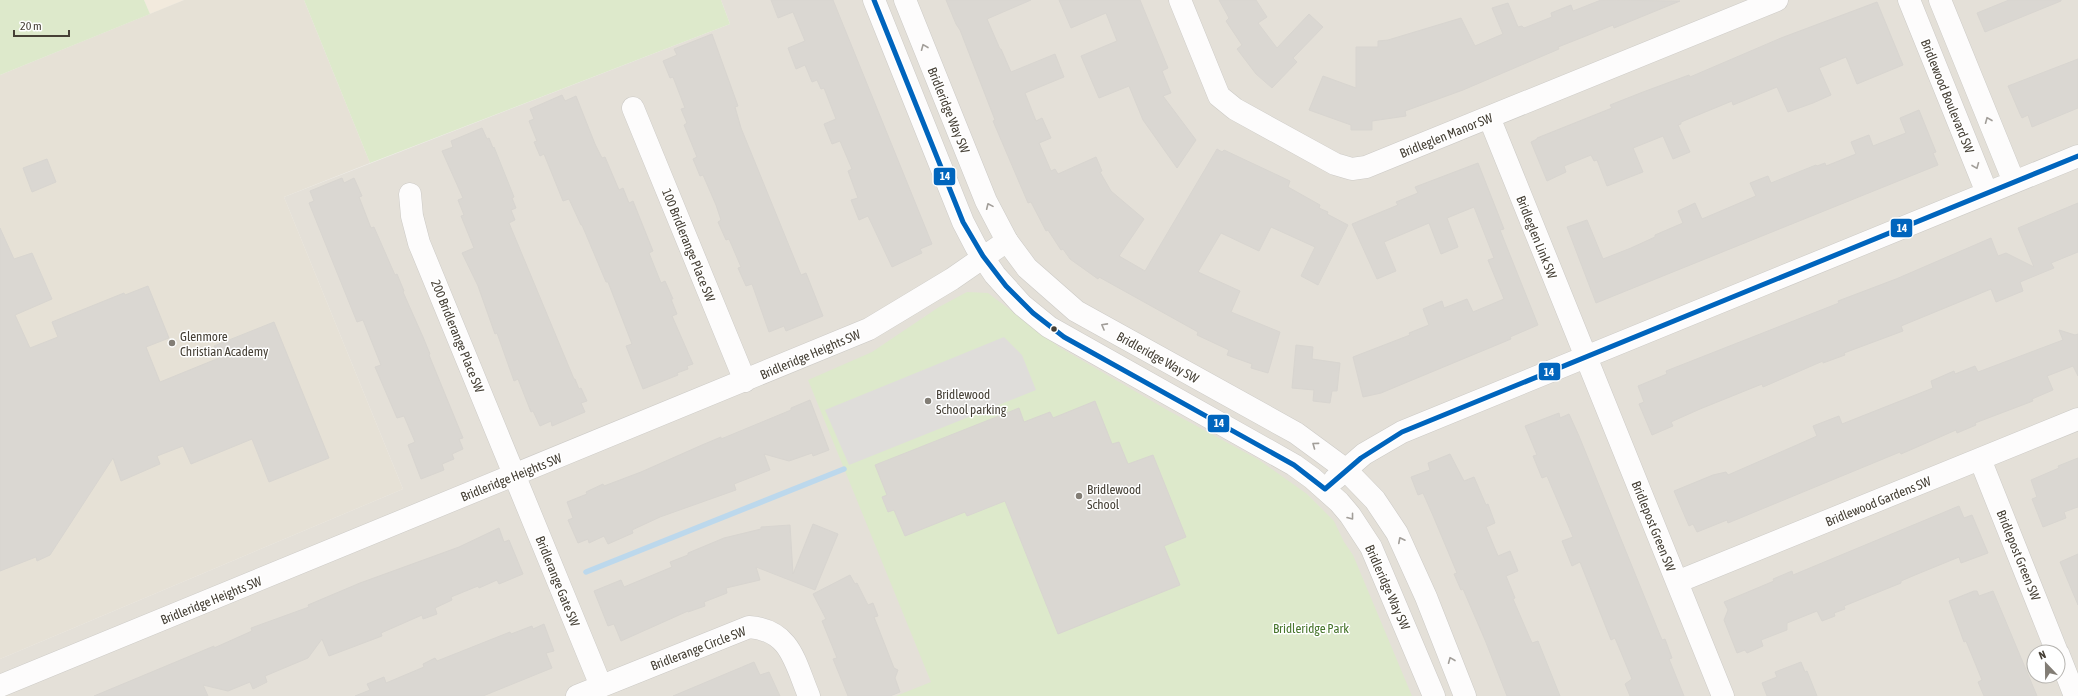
<svg xmlns="http://www.w3.org/2000/svg" width="2078" height="696" font-family="'Asap Condensed',sans-serif">
	<style>
		.residential { fill: #e4e0d8; fill-rule: evenodd }
		.commercial { fill: #f2eadd }
		.education { fill: #e6e1d6 }
		.green { fill: #dde9cb }
		.parking { fill: #dfddda }
		.lines { fill: none; stroke-linecap: round; stroke-linejoin: round }
		.stream { stroke: #bcd8ec; stroke-width: 5.5 }
		.building { fill: #dad7d2; stroke: #d8d5d0 }
		.minor-casing { stroke: #cccac6; stroke-width: 23 }
		.tertiary-casing { stroke: #cccac6; stroke-width: 23 }
		.minor { stroke: #fdfcfc; stroke-width: 22 }
		.tertiary { stroke: #fdfcfc; stroke-width: 22 }
		.bus-1-casing { stroke: #fff; stroke-width: 8 }
		.bus-1 { stroke: #0065bd; stroke-width: 5 }
		.oneway { stroke: #a29e99 }
		.bus-dot { fill: #464036; stroke: #fff; stroke-width: 1.5 }
		.poi-dot { fill: #827d75; stroke: #fff; stroke-width: 1.5 }
		.labels { text-anchor: middle; stroke-width: 3; stroke-linejoin: round; paint-order: stroke }
		.street-label { font-size: 13px; fill: #464036; stroke: #fff }
		.poi-label { font-size: 13px; fill: #464036; stroke: #fff; text-anchor: start }
		.park-label { font-size: 13px; fill: #47752c; stroke: #fff }
		.line-badge { stroke: #fff; stroke-width: 1.5 }
		.badge-label { font-size: 11px; text-anchor: middle; font-weight: bold; fill: #fff }
	</style>
	<rect width="100%" height="100%" fill="#f0eeea"/>
	<path class="residential" d="M721,0H2078V696H0V659L403,489L284,197L730,24ZM2034,652H2058V676H2034Z"/>
	<path class="commercial" d="M144,0H184L150,14Z"/>
	<path class="education" d="M184,0H304L370,163L284,197L403,489L0,659V75Z"/>
	<path class="green" d="M0,0H144L150,14L0,75Z
		M304,0H721L730,24L370,163Z
		M967,292L988,293L1059,347L1169,411L1259,460L1307,494L1334,521L1344,542L1353,555L1412,696H896L931,682L808,380L872,352L939,307Z"/>
	<path class="parking" d="M1004,337L1022,355L1036,390L849,465L825,410Z"/>
	<g class="lines">
		<path class="stream" d="M586,572L844,469"/>
	</g>
	<path class="building" d="M771,0H833L932,244L920,249L922,253L892,267L868,216L859,220L851,200L858,198L848,171L852,169L840,141L832,144L824,124L836,119L824,88L821,89L817,80L812,82L805,65L796,69L788,48L805,41L793,12L778,18Z
		M946,0H1031L987,19L1000,49H1001L1011,72L1055,54L1064,77L1025,93L1036,121L1042,118L1051,138L1039,143L1051,171L1055,169L1058,174L1096,157L1102,171L1100,172L1111,191L1144,219L1119,256L1145,271L1217,149L1222,152L1224,150L1290,181L1288,187L1320,205L1319,208L1328,212L1327,214L1348,225L1318,285L1301,276L1315,247L1271,227L1259,251L1221,233L1198,272L1240,291L1231,312L1280,332L1268,373L1251,368L1252,364L1227,355L1229,350L1197,335L1198,332L1099,277L1098,279L1070,259L1063,249L1061,250L1048,230L1046,231L1031,202L1028,203L993,121L995,120L960,30L956,24Z
		M1059,0H1140L1168,68L1162,71L1171,93L1163,96L1196,140L1177,168L1143,120L1129,86L1099,98L1081,56L1117,41L1106,13L1071,28Z
		M1219,0H1256L1267,17L1258,23L1277,48L1309,14L1323,27L1293,58L1297,62L1272,88L1256,74L1237,49L1242,45L1226,21L1229,18Z
		M1601,0L1680,1L1614,28L1613,25L1586,36L1558,47L1559,49L1463,90L1405,111L1406,116L1372,121V130H1351V125L1309,110L1323,76L1356,88V47H1378V41L1388,40L1461,18L1475,46L1503,34L1492,8L1508,3L1518,27L1522,26L1524,28L1552,17L1551,13L1571,5L1573,11Z
		M2009,0H2061V1L1985,32L1977,13Z
		M1877,2L1903,65L1857,84L1846,57L1819,68L1831,95L1813,103L1788,112L1777,87L1733,105L1732,101L1681,122V124L1678,125L1690,152L1673,159L1663,136L1633,148L1643,172L1607,186L1597,160L1594,161L1591,155L1564,166L1566,172L1547,181L1531,142L1537,139V138L1612,108L1610,105L1643,92L1689,75L1690,77L1781,38Z
		M712,34L738,106L735,107L741,128L801,275L806,273L823,316L786,331L784,326L769,332L752,284L746,286L738,268L741,267L729,239L726,240L718,222L721,220L716,205L703,175L700,176L693,159L697,157L684,125L687,123L681,109L685,108L673,77L670,78L663,61L677,55L674,49Z
		M2078,59V108L2032,127L2028,115L2022,118L2020,114L2008,86Z
		M562,95L565,101L576,96L595,144L602,158L605,157L619,190L623,188L629,203L633,201L653,251L649,253L661,283L665,281L673,299H671L677,314L672,316L693,364L687,366L688,369L677,373L678,375L643,389L626,346L632,344L608,282H606L582,225H581L569,199L563,201L544,154L540,156L534,142L537,141L529,121L534,119L530,109Z
		M1919,110L1936,152L1933,153L1938,165L1596,303L1567,227L1587,220L1603,259L1631,248L1655,237V235L1683,223L1678,211L1695,203L1702,219L1756,196L1750,183L1768,176L1771,183L1816,165L1817,166L1825,163L1826,166L1856,154L1851,142L1869,135L1873,146L1906,133L1900,118Z
		M482,128L487,139L489,138L493,148L494,147L514,197L512,198L516,208L511,210L515,220L509,223L574,379H575L579,389L581,388L587,401L581,403L585,412L552,426L551,421L540,426L533,411L531,412L518,379L514,381L497,333L495,334L478,286L462,253L474,248L461,216L464,215L458,200L463,198L442,151L453,147L451,141Z
		M47,159L56,182L32,192L23,168Z
		M1478,163L1504,229L1500,230L1538,325L1510,337L1511,339L1381,393L1363,397L1353,357L1410,335L1409,333L1429,325L1423,309L1442,301L1444,308L1467,299L1473,312L1504,299L1488,260L1494,258L1474,207L1447,218L1458,247L1441,254L1429,223L1384,242L1396,271L1377,279L1352,224L1398,205L1396,202L1418,193L1415,187Z
		M342,178L344,183L354,178L362,196L359,197L371,228L374,227L395,275L397,274L404,291L403,292L423,337L430,354L429,355L463,438L459,439L463,449L452,454L454,459L442,464L444,470L421,479L408,445L415,442L404,416L397,418L375,367L381,365L363,320L357,322L309,203L314,201L310,191Z
		M2078,203V252L2051,263L2054,268L2020,282L2023,291L1996,302L1991,289L1901,326L1903,331L1844,353L1845,355L1823,363V361L1763,387L1762,384L1700,409L1673,421L1671,422L1673,426L1652,435L1639,404L1644,402L1638,386L1667,374L1666,371L1839,303L1838,301L1896,279L1991,238L1998,256L2006,253L2034,267L2018,228Z
		M0,228L14,259L32,253L52,299L15,315L30,348L58,337L52,322L124,293L125,295L148,286L169,338L146,347L160,382L219,358L214,346L274,322L329,458L269,482L252,439L191,464L183,446L157,456L160,464L121,481L113,458L50,555L37,561L36,557L0,571Z
		M2059,330L2075,335L2078,334V376L2073,366L2047,376L2053,390L2032,399L2033,401L1975,423L1976,425L1957,433L1956,430L1901,454L1900,452L1728,523L1727,520L1697,532L1693,524L1689,526L1674,491L1713,475L1726,472L1728,475L1799,444L1817,436L1813,426L1839,416L1842,424L1933,388L1931,381L1954,371L1955,374L1975,366L1978,372L2063,340Z
		M1296,345L1313,347L1312,359L1340,363L1337,391H1332L1330,403L1313,401L1314,390L1292,388Z
		M810,400L829,450L813,456L812,453L789,461L764,454L770,470L734,484L736,490L660,517L632,530L633,533L608,544L604,536L589,543L588,539L578,543L568,520L573,518L567,502L587,494L586,492L603,484L604,486L641,472L702,445L721,437V439L791,410V408Z
		M1095,401L1112,444L1119,442L1128,464L1153,455L1186,537L1164,546L1180,585L1058,634L1005,501L967,516L965,512L905,536L894,510L888,512L882,497L887,495L875,465L1019,408L1024,422L1050,412L1053,418Z
		M1559,413L1560,418L1569,414L1579,436L1662,640L1665,639L1672,658L1669,659L1684,696H1630L1625,684L1632,679L1615,638L1611,640L1580,562L1572,566L1562,541L1573,537L1547,476L1542,478L1533,456L1537,455L1525,426Z
		M1450,454L1464,481L1474,477L1486,505L1488,504L1495,523L1486,527L1498,556L1510,551L1518,571L1506,576L1515,598L1513,599L1532,643L1538,641L1560,696H1507L1485,640L1463,589L1461,590L1454,574L1457,573L1434,518L1423,493L1418,495L1411,477L1430,470L1428,463Z
		M2078,458V507L2064,512L2066,518L2043,527L2032,499L2037,497L2031,480L2059,468L2058,466Z
		M1959,506L1964,518L1972,515L1988,553L1961,563L1959,557L1915,575L1901,581V583L1844,606L1845,609L1834,613L1835,616L1822,621L1817,611L1787,623V630L1761,640L1763,646L1747,653L1745,650L1737,653L1724,620L1728,610L1724,602L1774,581L1773,579L1792,571L1793,575Z
		M813,524L838,534L815,590L756,567L760,580L726,588L727,593L704,602L705,606L688,612V611L621,641L614,624L608,626L594,591L621,580L624,587L672,567L670,562L688,555V553L724,538L761,529V527L790,525L793,574Z
		M499,528L504,542L509,540L523,574L499,584L497,580L479,588L478,586L451,597L452,600L435,608L437,614L423,619L422,615L381,633L382,636L329,656L322,639L308,658L265,676L267,682L253,689L250,682L228,691L203,685L208,696H94L214,646V648L252,631L251,628L309,607L308,605L360,583L459,547Z
		M2078,554V605L2060,562Z
		M850,575L855,584L857,583L868,605L873,603L878,616L874,617L894,668L898,670L895,678L900,692L890,696H848L833,659L837,658L822,621L826,619L813,594Z
		M1974,591H1977L1979,596L1993,591L2037,696H1984L1978,682L1982,680L1966,641L1964,642L1949,601Z
		M544,624L554,651L546,653L552,668L483,696H355L370,690L367,684L384,677L386,683L424,667L423,664L435,658L437,661L510,632L511,634L532,626L533,629Z
		M754,662L760,675L769,672L780,696H673Z
		M1801,662L1805,672L1807,671L1817,696H1767L1762,683L1777,677L1775,672Z"/>
	<g class="lines">
		<g class="minor-casing">
			<path id="minor" d="M1180,0L1219,96L1235,109L1335,164L1352,169L1366,167L1777,0
				M633,108L745,381
				M1489,117L1723,696
				M410,194L412,216L419,243L601,686
				M1980,459L2057,652
				M1677,582L2078,419
				M2058,653L2075,696
				M0,686L869,329L952,279L1007,241
				M577,696L749,627C791,630 795,663 809,696"/>
		</g>
		<g class="tertiary-casing">
			<path id="tertiary" d="M874,0L963,222L976,247L995,275L1022,305L1049,327L1294,465L1312,478L1339,502L1350,515L1371,547L1434,696
				M905,0L986,201L1007,241L1027,268L1076,311L1296,433L1345,469L1375,500L1397,533L1426,597L1465,696
				M1909,0L1987,193
				M1940,0L2014,182
				M1335,479L1364,454L1402,432L2078,156"/>
		</g>
		<use href="#minor" class="minor"/>
		<use href="#tertiary" class="tertiary"/>
		<g class="bus-1-casing">
			<path id="bus-1" d="M874,0L963,222L983,256L1006,286L1033,313L1064,337L1294,465L1325,489L1361,458L1402,432L2078,156"/>
		</g>
		<use href="#bus-1" class="bus-1"/>
	</g>
	<defs><path id="oneway-chevron" d="M-2-3.5L2.5 0L-2 3.5" fill="none" stroke-width="1.6" stroke-linecap="round" stroke-linejoin="round"/></defs>
	<g class="oneway">
		<use href="#oneway-chevron" transform="translate(924 47) rotate(-112)"/>
		<use href="#oneway-chevron" transform="translate(1988 120) rotate(-112)"/>
		<use href="#oneway-chevron" transform="translate(1976 166) rotate(68)"/>
		<use href="#oneway-chevron" transform="translate(989 206) rotate(-114)"/>
		<use href="#oneway-chevron" transform="translate(1104 326) rotate(-151)"/>
		<use href="#oneway-chevron" transform="translate(1315 445) rotate(-144)"/>
		<use href="#oneway-chevron" transform="translate(1351 517) rotate(52)"/>
		<use href="#oneway-chevron" transform="translate(1401 540) rotate(-117)"/>
		<use href="#oneway-chevron" transform="translate(1451 660) rotate(-112)"/>
	</g>
	<circle class="bus-dot" cx="1054" cy="329" r="3.5"/>
	<g class="poi-dot">
		<circle cx="172" cy="343" r="4"/>
		<circle cx="928" cy="401" r="4"/>
		<circle cx="1079" cy="496" r="4"/>
	</g>
	<g class="labels">
		<g class="street-label">
			<text transform="translate(1948 96) rotate(68)" y="5">Bridlewood Boulevard SW</text>
			<text transform="translate(949 110) rotate(68)" y="5">Bridleridge Way SW</text>
			<text transform="translate(1446 135) rotate(-22)" y="5">Bridleglen Manor SW</text>
			<text transform="translate(1537 237) rotate(68)" y="5">Bridleglen Link SW</text>
			<text transform="translate(689 245) rotate(68)" y="5">100 Bridlerange Place SW</text>
			<text transform="translate(458 336) rotate(68)" y="5">200 Bridlerange Place SW</text>
			<text transform="translate(810 354) rotate(-23)" y="5">Bridleridge Heights SW</text>
			<text transform="translate(1158 357) rotate(29)" y="5">Bridleridge Way SW</text>
			<text transform="translate(511 477) rotate(-22)" y="5">Bridleridge Heights SW</text>
			<text transform="translate(1878 501) rotate(-22)" y="5">Bridlewood Gardens SW</text>
			<text transform="translate(1654 526) rotate(68)" y="5">Bridlepost Green SW</text>
			<text transform="translate(2019 555) rotate(68)" y="5">Bridlepost Green SW</text>
			<text transform="translate(558 581) rotate(68)" y="5">Bridlerange Gate SW</text>
			<text transform="translate(1388 587) rotate(66)" y="5">Bridleridge Way SW</text>
			<text transform="translate(211 600) rotate(-22)" y="5">Bridleridge Heights SW</text>
			<text transform="translate(698 648) rotate(-21)" y="5">Bridlerange Circle SW</text>
		</g>
		<g class="poi-label">
			<text x="180" y="341">Glenmore<tspan x="180" dy="15">Christian Academy</tspan></text>
			<text x="936" y="399">Bridlewood<tspan x="936" dy="15">School parking</tspan></text>
			<text x="1087" y="494">Bridlewood<tspan x="1087" dy="15">School</tspan></text>
		</g>
		<g class="park-label">
			<text x="1311" y="633">Bridleridge Park</text>
		</g>
	</g>
	<g class="line-badge">
		<rect x="933" y="167" width="23" height="19" rx="4" fill="#0065bd"/>
		<rect x="1890" y="218" width="23" height="20" rx="4" fill="#0065bd"/>
		<rect x="1538" y="362" width="23" height="19" rx="4" fill="#0065bd"/>
		<rect x="1207" y="414" width="23" height="19" rx="4" fill="#0065bd"/>
	</g>
	<g class="badge-label">
		<text x="945" y="180">14</text>
		<text x="1902" y="232">14</text>
		<text x="1549" y="376">14</text>
		<text x="1219" y="427">14</text>
	</g>
	<g transform="translate(2046 664) rotate(338)"><circle r="19" fill="#ffffff" stroke="#b5b3af"/>
	<path d="M0-3L7 15L0 10L-7 15Z" fill="#827d75"/>
	<text y="-6" font-size="11" font-weight="bold" text-anchor="middle" fill="#464036">N</text>
	</g>
	<path d="M14 30v6h55v-6" fill="none" stroke="#464036" stroke-width="2"/>
	<text x="20" y="30" font-size="12" fill="#464036" stroke="#ffffff" stroke-width="3" paint-order="stroke">20 m</text>
</svg>
